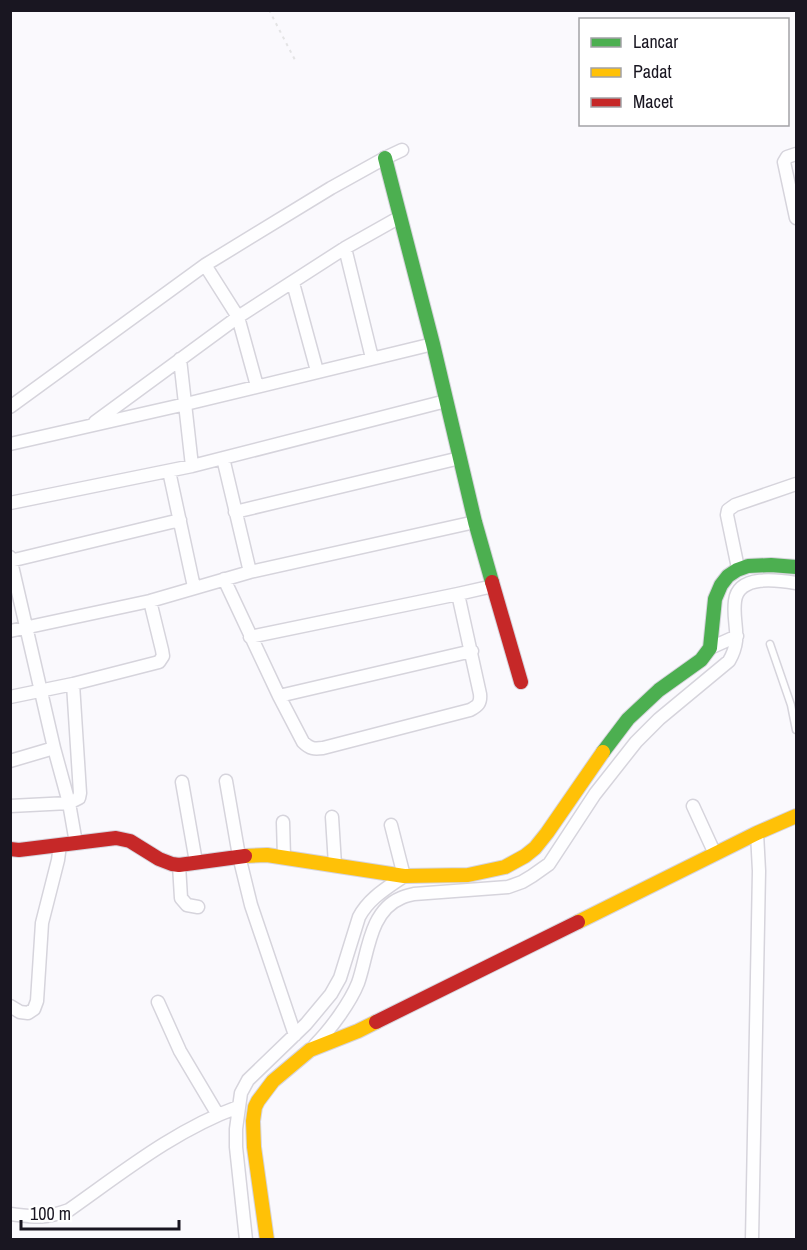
<svg xmlns="http://www.w3.org/2000/svg" width="807" height="1250" font-family="'Archivo Narrow',sans-serif">
	<style>
		.lines { fill: none; stroke-linecap: round; stroke-linejoin: round }
		.lane-casing { stroke: #d6d4dc; stroke-width: 9 }
		.street-casing { stroke: #d6d4dc; stroke-width: 15 }
		.fast-casing { stroke: #d6d4dc; stroke-width: 16 }
		.slow-casing { stroke: #d6d4dc; stroke-width: 16 }
		.jam-casing { stroke: #d6d4dc; stroke-width: 16 }
		.path { stroke: #e4e4e5; stroke-width: 2; stroke-dasharray: 3 4.5; stroke-linecap: butt }
		.lane { stroke: #fefeff; stroke-width: 6 }
		.street { stroke: #fefeff; stroke-width: 12 }
		.fast { stroke: #4caf50; stroke-width: 14 }
		.slow { stroke: #ffc107; stroke-width: 14 }
		.jam { stroke: #c62828; stroke-width: 14 }
	</style>
	<rect width="100%" height="100%" fill="#faf9fd"/>
	<g class="lines">
		<g class="lane-casing">
			<path id="lane" d="M770,644L791,705L796,730"/>
		</g>
		<g class="street-casing">
			<path id="street" d="M796,154L787,157L784,162L796,218
				M345,248L372,358
				M205,265L238,317L257,386
				M293,283L317,371
				M180,359L192,466
				M10,407L205,265L331,188L385,158L402,150
				M95,422L238,317L345,248L400,217
				M10,444L186,404L433,344
				M223,458L250,572
				M169,471L194,587
				M10,503L192,466L446,401
				M235,512L460,458
				M10,557L54,748L69,803L76,843
				M10,561L180,520
				M738,568L727,515L728,510L735,505L796,484
				M224,579L279,696L303,742C310,749 314,749 323,748L470,710C478,706 481,703 480,694L458,594
				M10,631L150,601L250,572L475,522
				M250,637L458,594L493,586
				M710,648L737,636
				M279,696L472,651
				M10,697L73,684L159,662L163,656L162,650L150,601
				M10,761L54,748
				M226,781L239,856L251,905L295,1035
				M182,782L196,862
				M10,806L69,803L79,798L80,793L73,684
				M693,806L715,854
				M332,817L335,865
				M283,822L284,857
				M179,865L181,898L187,905L198,907
				M158,1002L180,1051L218,1115
				M10,1006L20,1012L28,1013L34,1009L37,1001L42,923L58,860L60,845
				M315,1045C330,1030 350,1003 358,983C368,955 369,911 401,898C405,896 410,895 414,894L508,887L522,882L532,876L549,864L595,794L636,742L659,719L729,661C743,637 732,624 735,601C738,574 778,580 796,583
				M10,1214C36,1217 44,1219 69,1210C123,1172 175,1130 238,1107
				M246,1240L236,1147V1129L241,1093L248,1080L306,1024L331,994L340,978L359,917C369,898 387,888 404,876L391,825
				M752,1240L759,871L757,833"/>
		</g>
		<g class="fast-casing">
			<path id="fast" d="M385,158L433,344L475,522L492,582
				M603,752L628,719L659,690L701,660L710,648L715,599L721,585L728,576L737,570L748,566L771,565L796,567"/>
		</g>
		<g class="slow-casing">
			<path id="slow" d="M245,856L267,855L404,876L468,875L505,867L525,856L535,848L547,833L603,752
				M578,922L757,833L796,816
				M267,1240L254,1147L253,1121L255,1107L258,1101L273,1081L310,1050L358,1031L376,1022"/>
		</g>
		<g class="jam-casing">
			<path id="jam" d="M492,582L521,682
				M10,849L19,850L116,838L130,841L159,859L172,864L179,865L245,856
				M376,1022L578,922"/>
		</g>
		<path class="path" d="M269,10L295,60"/>
		<use href="#lane" class="lane"/>
		<use href="#street" class="street"/>
		<use href="#fast" class="fast"/>
		<use href="#slow" class="slow"/>
		<use href="#jam" class="jam"/>
	</g>
	<rect width="807" height="1250" fill="none" stroke="#191621" stroke-width="24"/>
	<rect x="579" y="18" width="210" height="108" fill="#ffffff" stroke="#a3a2a6" stroke-width="1.5"/>
	<rect x="591" y="38" width="30" height="9" fill="#4caf50" stroke="#a3a2a6" stroke-width="1.5"/>
	<text x="633" y="48" font-size="18" fill="#191621">Lancar</text>
	<rect x="591" y="68" width="30" height="9" fill="#ffc107" stroke="#a3a2a6" stroke-width="1.5"/>
	<text x="633" y="78" font-size="18" fill="#191621">Padat</text>
	<rect x="591" y="98" width="30" height="9" fill="#c62828" stroke="#a3a2a6" stroke-width="1.5"/>
	<text x="633" y="108" font-size="18" fill="#191621">Macet</text>
	<path d="M21 1220v9h158v-9" fill="none" stroke="#191621" stroke-width="3"/>
	<text x="30" y="1220" font-size="18" fill="#191621" stroke="#ffffff" stroke-width="4.5" paint-order="stroke">100 m</text>
</svg>
